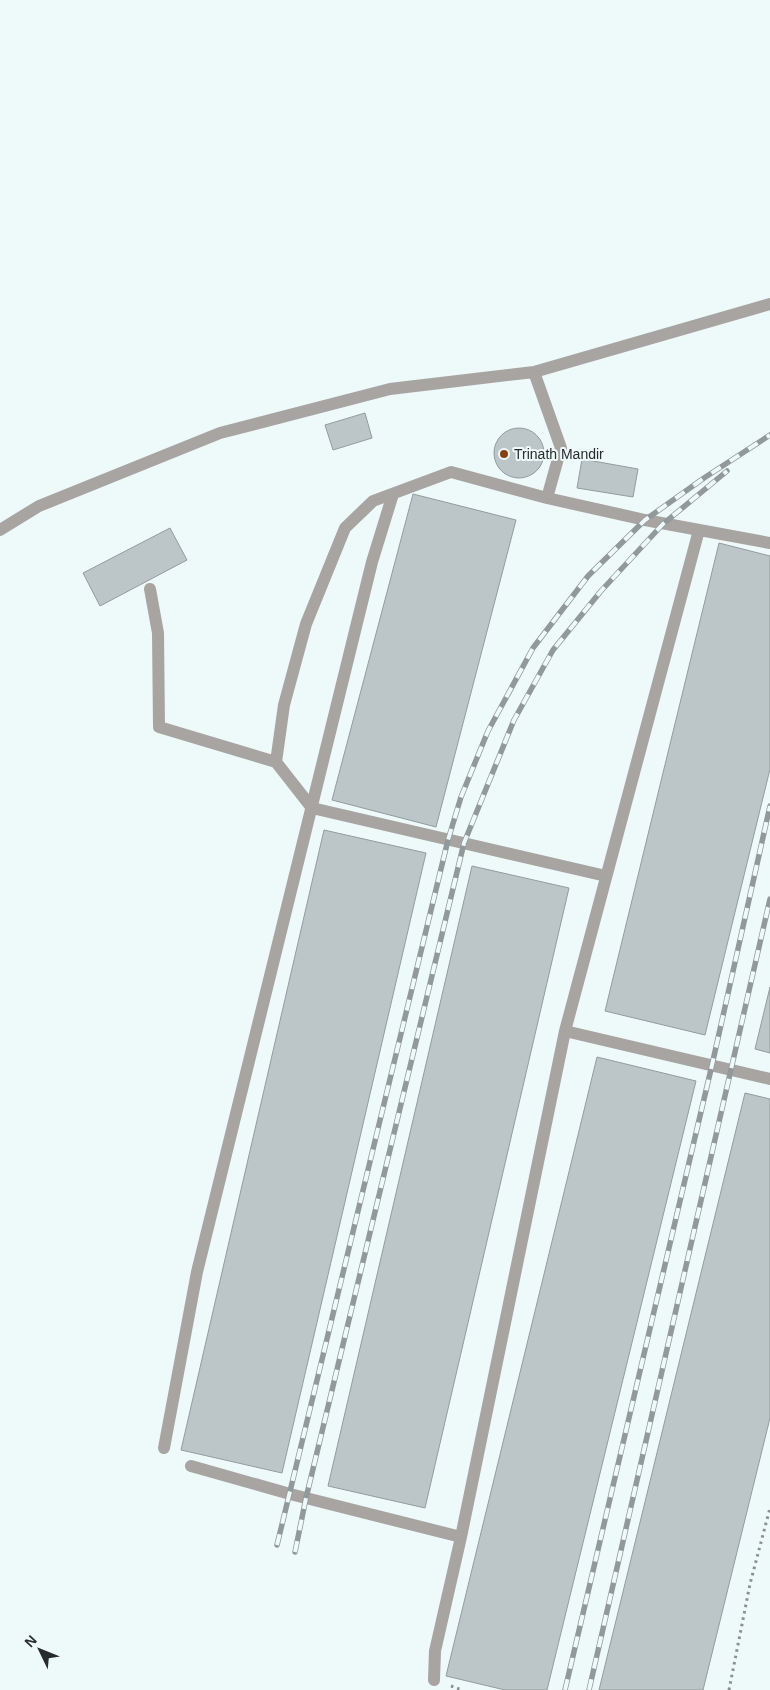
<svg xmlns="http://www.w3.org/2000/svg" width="770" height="1690" font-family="Helvetica,sans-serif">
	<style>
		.building { fill: #bcc6c8; stroke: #929c9d }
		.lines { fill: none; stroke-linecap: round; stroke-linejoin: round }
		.path { stroke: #899091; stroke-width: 3; stroke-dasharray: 2.5 4; stroke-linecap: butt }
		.minor { stroke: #a7a4a2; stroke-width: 12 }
		.rail-casing { stroke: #91999a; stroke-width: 5.5 }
		.rail { stroke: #eef9fa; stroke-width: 4; stroke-dasharray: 11; stroke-linecap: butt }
		.poi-dot { fill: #854113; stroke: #eef9fa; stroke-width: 2 }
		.labels { text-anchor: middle; stroke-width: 4; stroke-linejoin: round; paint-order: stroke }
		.poi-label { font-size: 14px; fill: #272b2c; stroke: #eef9fa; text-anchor: start }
	</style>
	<rect width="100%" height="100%" fill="#eef9fa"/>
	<path class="building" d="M365,413L372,438L333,450L325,425Z
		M494 453a25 25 0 1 1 50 0a25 25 0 1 1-50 0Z
		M582,459L638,469L633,497L577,488Z
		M413,494L516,520L436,827L332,800Z
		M170,528L187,560L100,606L83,573Z
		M719,543L770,556V769L705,1035L605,1011Z
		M324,830L426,853L282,1473L181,1450Z
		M472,866L569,888L425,1508L328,1486Z
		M770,987V1053L755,1049Z
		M597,1057L696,1081L547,1690H505L446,1676Z
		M745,1093L770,1099V1418L703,1690H599Z"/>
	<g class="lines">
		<path class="path" d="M451,1686L462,1690
			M729,1690L750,1584L770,1508"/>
		<path class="minor" d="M534,372L561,448L547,498
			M0,530L39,506L220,433L390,389L534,372L770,304
			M150,589L158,633L159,727L276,762
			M606,876L312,808L276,762L284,705L306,624L345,528L373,501L451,472L547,498L645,520L770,543
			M565,1031L770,1079
			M164,1448L197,1272L372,562L393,494
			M191,1466L290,1494L461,1537
			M434,1680L435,1651L461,1537L565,1031L699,530"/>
		<g class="rail-casing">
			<path id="rail" d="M277,1545L448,840L461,797L488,731L533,648L588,576L645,520L704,478L770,435
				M295,1552L306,1498L464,843L514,720L553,650L601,591L663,524L727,471
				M565,1690L712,1065L770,806
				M589,1690L770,899"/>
		</g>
		<use href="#rail" class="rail"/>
	</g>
	<circle class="poi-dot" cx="504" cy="454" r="5"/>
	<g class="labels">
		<g class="poi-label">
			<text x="514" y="459">Trinath Mandir</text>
		</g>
	</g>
	<g transform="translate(40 1650) rotate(313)" stroke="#eef9fa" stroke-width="4" paint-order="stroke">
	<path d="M0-4L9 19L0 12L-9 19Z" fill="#272b2c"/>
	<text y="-8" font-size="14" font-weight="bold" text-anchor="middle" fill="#272b2c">N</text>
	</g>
</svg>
